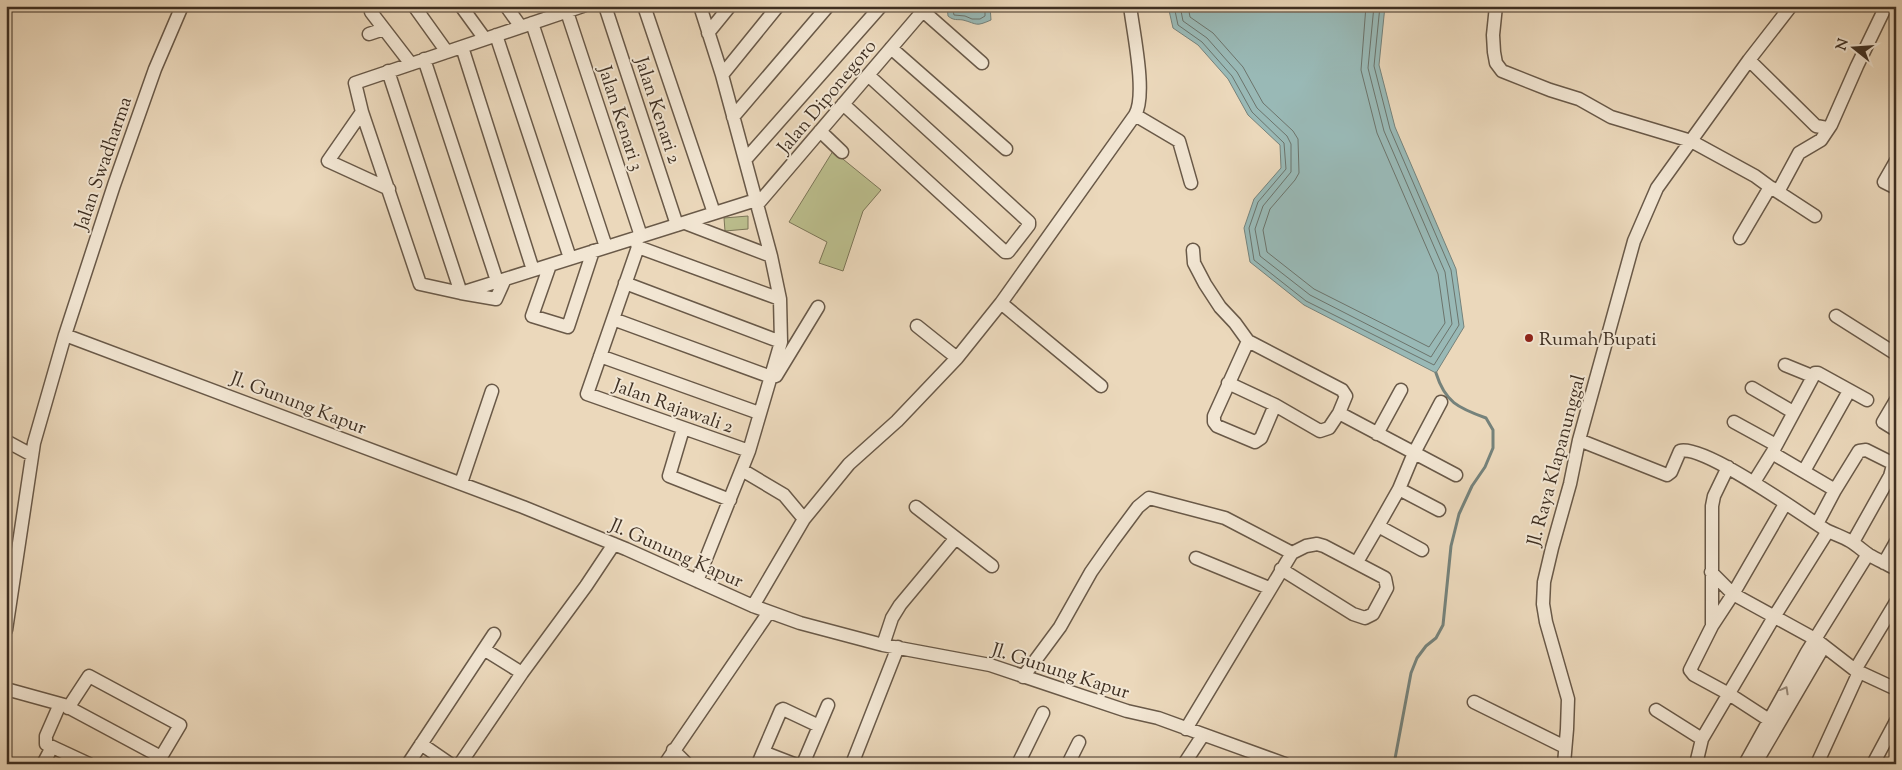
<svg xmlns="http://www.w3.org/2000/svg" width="1902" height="770" font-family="'Sorts Mill Goudy',serif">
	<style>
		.green { fill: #bbbe8d; stroke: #7c7658 }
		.water { fill: #99b9b6; stroke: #75827b }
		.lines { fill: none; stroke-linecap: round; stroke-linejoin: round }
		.shore { stroke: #6c746c; stroke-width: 1 }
		.stream { stroke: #75827b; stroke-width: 3 }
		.minor-casing { stroke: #695948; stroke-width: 15 }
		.minor { stroke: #f2e6d3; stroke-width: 12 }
		.oneway { stroke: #988a7a }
		.poi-dot { fill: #8f2418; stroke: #f2e6d3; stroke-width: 2 }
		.labels { text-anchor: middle; stroke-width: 4; stroke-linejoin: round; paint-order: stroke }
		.street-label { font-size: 19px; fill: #3e2f22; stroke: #f2e6d3 }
		.poi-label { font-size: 19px; fill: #3e2f22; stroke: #f2e6d3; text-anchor: start }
	</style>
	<rect width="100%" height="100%" fill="#ebd8bb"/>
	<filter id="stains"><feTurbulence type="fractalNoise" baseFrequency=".004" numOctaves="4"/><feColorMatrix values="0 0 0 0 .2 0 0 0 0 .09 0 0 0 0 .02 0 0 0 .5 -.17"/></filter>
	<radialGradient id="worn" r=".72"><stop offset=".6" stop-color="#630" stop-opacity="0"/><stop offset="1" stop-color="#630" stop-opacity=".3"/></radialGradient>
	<path class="green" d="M833,151L881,190L863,211L843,271L819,263L827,242L789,222Z
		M748,216V229L725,231L724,218Z"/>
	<path class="water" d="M947,6H990L991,20C975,27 978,24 963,20C957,19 954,21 948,16Z
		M1168,6H1385L1379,65L1395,127L1456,269L1464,327L1436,373L1304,305L1250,262L1244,228L1254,199L1281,168L1280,145L1248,115L1228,79L1198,45L1173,28Z"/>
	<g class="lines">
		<path class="shore" d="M952,6L954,15L965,16L972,19H980L985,16V6
			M1174,6L1178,25L1202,42L1232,76L1252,112L1284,143L1286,169L1258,202L1249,228L1254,260L1306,301L1434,365L1459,325L1451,270L1390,129L1374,66L1380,6
			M1180,6L1183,21L1207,38L1237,72L1257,108L1287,136L1291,144V172L1263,206L1255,229L1260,256L1310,295L1431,357L1452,324L1445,272L1384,131L1368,68L1374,6
			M1188,6L1190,17L1213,33L1243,67L1263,103L1293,131L1298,139L1299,173L1295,180L1270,209L1263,230L1267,252L1314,289L1429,347L1445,323L1438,274L1377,133L1361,70L1366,6"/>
		<path class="stream" d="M1394,764L1411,673L1417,658L1426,646L1436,638L1443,625L1451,546L1459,514L1472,486L1485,467L1493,448V430L1486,418C1458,408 1445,402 1436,373"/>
		<g class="minor-casing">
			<path id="minor" d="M414,6L447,52
				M461,6L485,39
				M506,6L521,27
				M583,6L355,83L362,112L420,284L461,293L756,200
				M605,6L677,225
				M644,6L714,213
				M1496,6L1493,35L1494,52L1496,63L1502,71L1550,90L1579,99L1611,117L1691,141L1755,176L1770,187L1740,238
				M923,11L982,63
				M371,12L411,64
				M567,12L641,236
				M532,23L606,247
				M708,33L730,6
				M369,34L384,29
				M496,35L570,258
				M462,47L533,270
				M891,48L1006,149
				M424,59L497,281
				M1749,60L1816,126L1827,128L1831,125L1857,66L1886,6
				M388,71L461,293L496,299L505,279
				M722,75L778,6
				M843,104L1005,252H1008L1029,225V222L868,75
				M362,112L328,161L389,189
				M1135,115L1179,141L1191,183
				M733,117L828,6
				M820,131L842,152
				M745,160L881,6
				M1896,161L1884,182L1896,188
				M1772,188L1815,216
				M1778,192L1799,153L1821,140L1831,125
				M757,205L927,6
				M685,223L771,256
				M635,238L638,247L587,394L749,451
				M638,247L780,299
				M1193,250L1194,263L1205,284L1220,307L1235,323L1248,341L1342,390L1346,396L1339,413
				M550,265L532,316L568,327L593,251
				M625,283L781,342
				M1001,303L1101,386
				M1836,316L1896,354
				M613,319L771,377
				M917,326L957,358
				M65,335L523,507L626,549L753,606L800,623L883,645L990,665L1127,711L1158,718L1285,764
				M1248,341L1214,416V422L1217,426L1255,442L1261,438L1275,405L1320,431L1329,428L1339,413L1456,475
				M600,356L759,413
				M1785,365L1812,376
				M776,376L818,307
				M1228,383L1275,405
				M1752,388L1793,412
				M1896,400L1883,422L1896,430
				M1734,422L1776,445
				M683,429L669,476L730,500
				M1377,434L1401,390
				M1579,440L1667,475L1671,472L1680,451C1704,444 1802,515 1826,530C1834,534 1843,537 1850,541C1857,545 1863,551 1869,555C1878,560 1887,564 1896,569
				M6,441L32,455
				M1772,453L1815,373H1818L1867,400
				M742,470L784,495L804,519
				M1804,471L1849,391
				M1754,482L1772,453L1835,490
				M461,483L492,391
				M1399,489L1439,510
				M916,507L992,566
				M1817,524L1835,490L1859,451L1866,450L1890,462L1893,465L1890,476L1853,542
				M1422,550L1378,526L1399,489L1414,453L1441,402
				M1196,558L1269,588
				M1357,562L1378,526
				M1884,563L1896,542
				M1711,572L1733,594L1815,639L1855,670L1896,689
				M697,581L749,451L781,342L780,299L771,256L722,75L700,6
				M753,606L804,519L849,464L897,421L957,358L1001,303L1135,115C1147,95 1133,31 1130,6
				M1712,626V506L1714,496L1728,467
				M6,630L34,443L65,335L114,185L155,69L182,6
				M883,645L892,618L900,605L955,539
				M485,650L522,673
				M1855,670L1896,602
				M1023,677L1060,627L1091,572L1112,542L1138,507L1149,498L1225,518L1292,553
				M6,689L64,705L161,757L158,764
				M1474,702L1565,747
				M60,704L46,736V744L89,764
				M68,708L89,676L180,725L161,757
				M1656,710L1702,739
				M1769,720L1729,694L1694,675L1690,670L1712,626L1733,594L1785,504
				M1186,729L1292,553L1306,546L1317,544L1324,546L1385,578L1387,588L1373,614L1365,618L1353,614L1281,569
				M421,744L450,764
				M673,750L687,764
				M763,752L781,710L783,709L819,726
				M43,764L52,747
				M408,764L494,634
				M460,764L522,673L586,586L614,544
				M665,764L769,612
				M758,764L763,752L794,764
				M803,764L828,705
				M852,764L898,647
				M1018,764L1043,713
				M1068,764L1079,742
				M1184,764L1203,735
				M1564,764L1567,729L1568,699L1546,622L1543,604L1544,582L1552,548L1570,484L1579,440L1634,241L1657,188L1749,60L1791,6
				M1696,764L1702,739L1774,617L1828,531
				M1745,764L1807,652L1868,554
				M1755,764L1824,646
				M1817,764L1859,672
				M1873,764L1896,721"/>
		</g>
		<use href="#minor" class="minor"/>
	</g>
	<defs><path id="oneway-chevron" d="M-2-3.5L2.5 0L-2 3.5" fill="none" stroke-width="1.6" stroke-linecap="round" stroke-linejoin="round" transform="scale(1.25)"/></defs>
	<use class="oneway" href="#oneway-chevron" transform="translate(1785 690) rotate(-61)"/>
	<circle class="poi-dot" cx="1529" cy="338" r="5"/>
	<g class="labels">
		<g class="street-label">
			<text transform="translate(826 96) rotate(-50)" y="7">Jalan Diponegoro</text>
			<text transform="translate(659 110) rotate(72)" y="7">Jalan Kenari 2</text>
			<text transform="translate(622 118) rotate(72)" y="7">Jalan Kenari 3</text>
			<text transform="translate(102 163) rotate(-71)" y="7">Jalan Swadharma</text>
			<text transform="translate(299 402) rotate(21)" y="7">Jl. Gunung Kapur</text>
			<text transform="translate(674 405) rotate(20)" y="7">Jalan Rajawali 2</text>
			<text transform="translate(1555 460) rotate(-75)" y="7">Jl. Raya Klapanunggal</text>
			<text transform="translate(677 552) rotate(24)" y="7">Jl. Gunung Kapur</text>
			<text transform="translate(1061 670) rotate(18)" y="7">Jl. Gunung Kapur</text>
		</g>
		<g class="poi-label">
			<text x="1539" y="345">Rumah Bupati</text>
		</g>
	</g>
	<rect width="1902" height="770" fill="none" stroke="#ebd8bb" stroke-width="25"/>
	<rect x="8" y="8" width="1887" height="755" fill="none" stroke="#3e2f22" stroke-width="2.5"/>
	<rect x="12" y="12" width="1877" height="745" fill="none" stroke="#3e2f22"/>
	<g transform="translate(1854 48) rotate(287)" stroke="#f2e6d3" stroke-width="4" paint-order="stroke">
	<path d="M0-4L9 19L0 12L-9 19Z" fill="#3e2f22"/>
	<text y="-8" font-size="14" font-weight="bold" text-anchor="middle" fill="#3e2f22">N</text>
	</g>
	<rect width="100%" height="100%" filter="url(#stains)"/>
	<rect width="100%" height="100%" fill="url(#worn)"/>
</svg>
